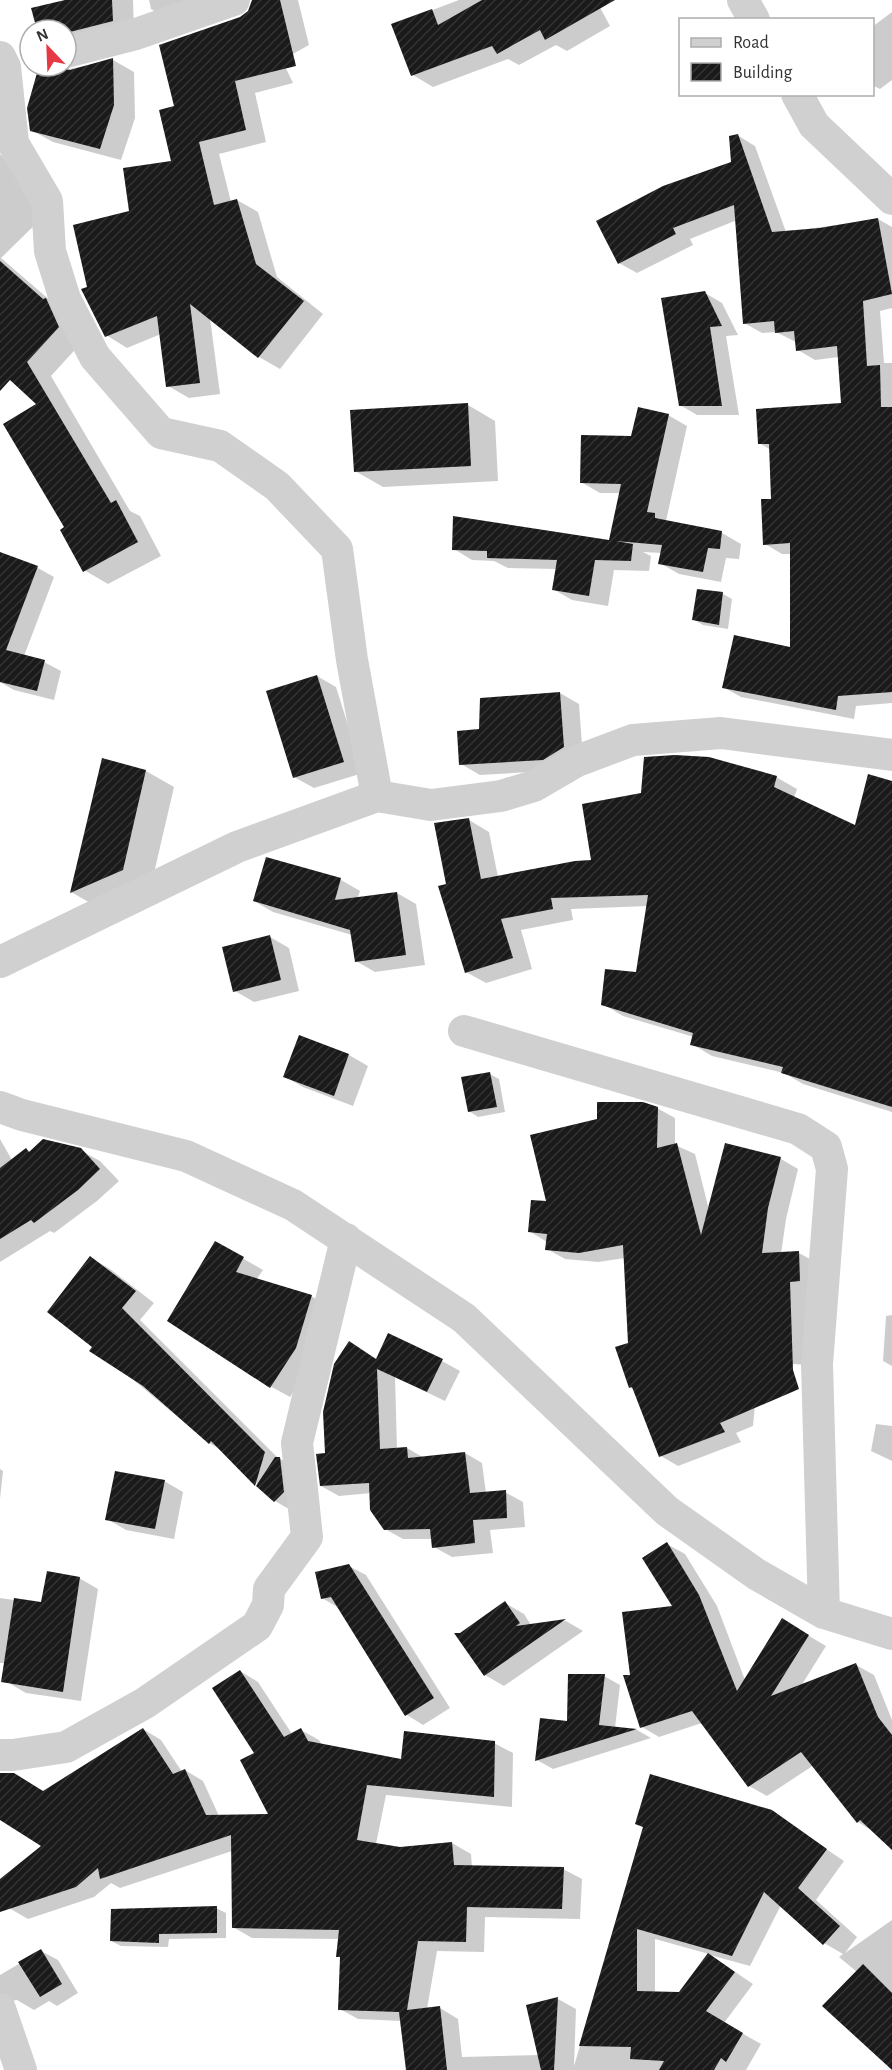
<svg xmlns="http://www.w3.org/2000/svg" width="892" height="2070" font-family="'Alegreya Sans',sans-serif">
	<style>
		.shadow { fill: #0003; fill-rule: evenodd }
		.building { fill: url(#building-hatch) }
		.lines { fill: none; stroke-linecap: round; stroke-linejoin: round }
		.minor { stroke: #d0d0d0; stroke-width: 32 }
	</style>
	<defs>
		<pattern id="building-hatch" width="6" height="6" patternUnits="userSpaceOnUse" patternTransform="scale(1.5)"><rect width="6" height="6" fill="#1a1a1a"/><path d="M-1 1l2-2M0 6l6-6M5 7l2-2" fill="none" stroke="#333"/></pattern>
	</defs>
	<rect width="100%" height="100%" fill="#fff"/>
	<path class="shadow" d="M71,0H133L134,33L70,59L69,69L113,60L134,72L135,118L121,160L53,142L31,130L29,108L41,66H66V30H38Z
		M149,0H233L172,21L151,9Z
		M253,0H298L309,45L282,60L293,83L255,93L266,142L219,154L231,202L237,200L258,212L277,277L323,314L280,369L259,357L210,318L220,394L189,398L168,386L161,334L127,348L106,335L89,288L130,212L173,163L176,107L241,18L249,12Z
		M459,0H596L610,26L567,51L556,45L519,65L508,59L433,87L413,75L393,25Z
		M892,12V80L880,89L872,85V27Z
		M737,135L755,146L786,232L878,219L892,227V308L880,311L884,363H892V703L856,706L854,719L741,697L723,687L792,649L791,554H782L765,544L773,500L771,450L759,443L843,404L839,357L815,360L798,350L796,342L776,332L762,333L744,323L737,220L690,239L693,245L637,273L619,263L732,163Z
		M0,154L35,190L48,212L1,258L59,308L83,341L51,376L130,511L140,516L161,556L108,584L84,570L67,528L39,404L0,370Z
		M705,293L722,303L738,335L726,336L739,415H697L680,405Z
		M468,405L495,421L498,481L383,487L355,471Z
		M668,415L687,426L666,521L722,533L741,544L739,559L726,558L721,582L679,574L660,563L662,553L643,552L651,556L649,571L614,570L608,606L572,600L553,589L557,569L508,568L494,561L472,560L454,549L610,542L621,493H600L581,482L632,438Z
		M0,554L38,568L54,577L24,656L44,662L61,671L54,700L14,690L0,682Z
		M723,594L732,599L728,629L703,625L693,619Z
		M317,676L336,687L363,773L314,788L294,777Z
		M560,693L579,704L583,758L563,770L480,775L461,764L481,730Z
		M103,760L146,771L174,787L151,886L99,908L71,892Z
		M776,777L797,789L794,798L856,827L892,782V1112L803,1084L784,1073L712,1056L692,1044L694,1037L623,1016L603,1004L637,973L648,906L571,909L573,920L521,930L532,969L486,983L466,972L448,886L469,820L489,832L498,877L593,862Z
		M267,859L341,880L360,891L357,899L397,893L416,904L425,965L375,972L356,961L352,935L273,912L254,901Z
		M270,937L289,948L299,991L254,1002L235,991Z
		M300,1037L349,1055L368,1066L353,1106L303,1087L284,1076Z
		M490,1074L499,1079L505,1112L478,1117L469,1111Z
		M657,1108L675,1118V1145L695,1154L709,1210L726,1145L781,1159L798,1169L786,1219L781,1254L799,1253L817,1263L809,1365L759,1362L753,1426L736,1433L741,1442L678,1466L661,1456L634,1390L630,1387L625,1258L598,1262L565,1259L547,1249V1242L529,1231L547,1202Z
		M0,1139L12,1160L26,1149L30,1152L80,1150L100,1161L119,1181L97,1201L54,1233L50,1231L0,1262Z
		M216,1243L263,1270L256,1280L311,1296L330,1307L315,1360L290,1397L270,1386Z
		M91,1258L110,1269L154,1303L140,1320L278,1458L299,1469L294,1512L275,1501L223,1451L209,1443L94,1347Z
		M892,1315V1366L883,1361L886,1316Z
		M377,1360L442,1361L460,1371L445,1401L395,1377L397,1449L407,1448L424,1458L465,1453L482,1463L486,1493L505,1492L523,1502L525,1527L490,1530L493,1553L452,1557L434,1547L433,1539H403L385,1529L371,1493L339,1496L321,1486L326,1454Z
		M876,1424L892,1426V1461L871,1451Z
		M0,1469L3,1471L0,1499Z
		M164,1481L183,1492L174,1539L126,1530L107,1519Z
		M667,1544L685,1554L717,1606L745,1680L782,1620L826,1646L801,1686L856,1665L874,1675L892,1720V1847L876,1833L858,1822L814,1765L767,1796L749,1786L702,1723L659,1737L642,1727L631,1676L674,1608Z
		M349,1566L366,1575L450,1708L423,1725L407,1715L339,1608L322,1598Z
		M79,1578L98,1589L81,1701L26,1693L7,1682L6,1663H0V1598L42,1604Z
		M505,1603L524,1614L531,1625L566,1621L583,1631L504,1686L485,1675Z
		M240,1671L258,1682L292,1734L301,1730L319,1740L322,1745L402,1761L494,1743L513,1753L512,1807L386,1795L376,1844L400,1848L452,1843L471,1854L472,1867L563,1869L582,1879L580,1919L485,1917L484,1952L437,1951L427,2009L440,2008L458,2019L462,2057L539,2055L558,1999L576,2009L574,2066L644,1828L637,1823L771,1812L844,1861L816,1900L857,1937L845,1953L892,1920V2070L857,1972L839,1957L843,1954L824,1943L781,1905L750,1966L710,1955L753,1984L724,2023L761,2044L746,2070H407L401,2021L358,2019L340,2009L342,1958L337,1956L339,1939L252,1938L233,1927L232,1851L120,1888L111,1883L94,1897L28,1919L9,1908L0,1896V1881L44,1846L0,1819V1773L44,1792L143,1729L161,1740L182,1772L185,1770L203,1781L219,1816L271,1815ZM655,1939L709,1954L680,1994L655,1993Z
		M604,1676L620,1685L615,1728L637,1730L651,1738L553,1769L537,1760Z
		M216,1908L226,1913V1938L169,1939L168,1947L121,1946L111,1941Z
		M41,1951L58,1960L78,1993L57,2006L49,2001L34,2010L17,2000L11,2001L0,2013V1975Z"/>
	<path class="building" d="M65,0H112L113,21L66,33V30H37L31,8Z
		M252,0H280L296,66L235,81L246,130L199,142L214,205L237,199L256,264L304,301L258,358L190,304L200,383L166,387L157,316L105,337L81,289L87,287L73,225L129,211L123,168L171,161L159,110L174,106L159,45L240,17L248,11Z
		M482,0H615L545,40L540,30L497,54L492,46L411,76L391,24L432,9L438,25Z
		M113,58L114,105L100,149L30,131L27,108L39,66L70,70Z
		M738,134L772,232L820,228L878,218L892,294L863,301L867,366L880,365L881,407H892V692L838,696L836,710L722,688L734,635L790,647V543L763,545L761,499H771L769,444H758L756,409L841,403L837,346L796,351L794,331L775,333L774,321L743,324L734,205L673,228L676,234L618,264L596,221L663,186L731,162L729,136Z
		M0,261L43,299L46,298L59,327L27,362L111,503L116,500L138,542L83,572L60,530L64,527L3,424L36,404L10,380L0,391Z
		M705,291L722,326L710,327L722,406H679L661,298Z
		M468,403L471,466L354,472L350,410Z
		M638,407L669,414L647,512L655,513V518L722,531L720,549L708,548L703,572L658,564L662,545L616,541L633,544L631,561L595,560L589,596L552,590L557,560L487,558V551L452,550L453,516L609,540L621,484L580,483L581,435L631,436Z
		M0,552L38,566L6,650L45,660L37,691L0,682Z
		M697,589L723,592L719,625L692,620Z
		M317,675L344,762L293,778L266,691Z
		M560,692L564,747L543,760L459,765L457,731L479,729L480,698Z
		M675,755L709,757L777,776L774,787L855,825L868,774L892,781V1107L781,1073L783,1067L690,1045L693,1033L601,1005L605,969L636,972L648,895L551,898L553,909L501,919L513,958L465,973L438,886L446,884L434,823L469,818L481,879L575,861L591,860L582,804L641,793L644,757Z
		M102,758L146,770L123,870L70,893Z
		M266,857L341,878L335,900L397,892L406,955L355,962L350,930L253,901Z
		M270,935L281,980L233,992L222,947Z
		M299,1035L349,1054L334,1096L283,1077Z
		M490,1072L497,1107L468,1112L461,1077Z
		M597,1102H643L658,1107L657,1148L677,1143L701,1235L725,1143L781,1157L768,1208L762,1253L799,1251L800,1281L790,1282L793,1370L799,1389L720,1423L725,1432L659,1457L632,1387L629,1388L615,1347L628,1343L623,1245L579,1253L545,1250L547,1234L528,1232L531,1200L546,1201L530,1135L597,1119Z
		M43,1139L81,1148L100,1169L78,1190L34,1223L31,1220L0,1239V1168L26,1148L29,1152Z
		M215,1241L244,1257L236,1272L312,1295L296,1348L270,1388L167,1321Z
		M90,1256L136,1291L122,1308L265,1452L255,1486L211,1441L209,1444L143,1386L89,1351L92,1347L47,1312Z
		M388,1333L443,1359L427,1392L377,1369L380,1449L407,1447L408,1458L465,1452L470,1493L506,1490L507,1518L473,1520L475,1543L432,1548L430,1529L384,1530L370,1510L369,1483L320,1486L316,1454L325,1453L323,1412L334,1364L349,1341L376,1359Z
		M275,1457H280L284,1492L274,1502L256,1486Z
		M115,1471L165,1480L155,1529L105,1520Z
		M667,1542L699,1595L737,1691L782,1618L809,1635L771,1696L856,1663L878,1717L892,1735V1850L860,1820L857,1823L801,1752L748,1787L692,1711L640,1728L623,1675H630L622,1612L672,1606L642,1558Z
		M349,1564L434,1698L405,1716L331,1597L321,1599L315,1572Z
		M47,1571L80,1577L63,1692L1,1682L14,1598L41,1602Z
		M505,1601L520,1623L516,1626L566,1619L484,1676L454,1633H460Z
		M240,1670L284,1737L301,1728L308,1741L401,1759L404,1731L495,1741L494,1797L367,1785L357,1840L400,1847L452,1842L454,1865L564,1867L562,1909L467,1907L466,1942L418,1941L407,2010L440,2006L447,2070H406L399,2012L338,2010L340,1957H336L339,1930L232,1928L231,1835L100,1879L98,1868L76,1887L0,1912V1879L41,1846L0,1820V1773H14L43,1791L143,1728L173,1774L185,1769L206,1815L268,1814L240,1760L254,1753L212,1688Z
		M568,1674H605L599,1725L637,1729L535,1761L540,1718L567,1721Z
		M650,1774L772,1810L827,1849L798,1888L840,1926L823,1945L764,1892L732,1956L637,1929V1991L679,1992L708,1953L735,1972L706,2011L743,2033L726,2062L721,2058L714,2070H659L664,2061L630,2059L631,2047L579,2046L643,1827L635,1824Z
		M217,1906V1933L159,1934V1943L110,1941L111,1909Z
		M41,1949L62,1984L40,1997L18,1962Z
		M863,1964L892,1993V2070L822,2006Z
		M558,1997L554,2070H541L526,2005Z"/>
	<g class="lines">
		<path class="minor" d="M743,0L754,20
			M66,52L136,34L234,0
			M0,57L5,67L13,143L47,201L50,251L65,299L95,357L161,433L220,446L277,486L337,549L352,660L377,796
			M797,94L814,125L892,199
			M0,962L237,847L377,796L431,805L501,796L534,786L577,761L633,740L721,733L892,755
			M464,1031L798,1129L826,1147L832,1169L817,1364L824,1613
			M0,1107L22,1115L186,1156L293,1205L464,1318L667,1511L756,1574L824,1613L892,1634
			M0,1755H13L66,1747L145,1703L257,1626L268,1605L269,1589L307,1537L297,1443L346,1239
			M0,2009L21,2070"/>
	</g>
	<rect x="679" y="18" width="195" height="78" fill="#ffffff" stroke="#adadad" stroke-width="1.5"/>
	<rect x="691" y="38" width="30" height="9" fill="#d0d0d0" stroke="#adadad" stroke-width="1.5"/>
	<text x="733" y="48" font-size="18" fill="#333333">Road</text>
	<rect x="691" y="63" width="30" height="18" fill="url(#building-hatch)" stroke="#adadad" stroke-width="1.5"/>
	<text x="733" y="78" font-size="18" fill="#333333">Building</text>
	<g transform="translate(48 48) rotate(337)"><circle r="28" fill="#ffffff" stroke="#adadad" stroke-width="1.5"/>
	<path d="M0-4.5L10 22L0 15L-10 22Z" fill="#e63946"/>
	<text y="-9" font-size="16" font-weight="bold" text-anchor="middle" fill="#333333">N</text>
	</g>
</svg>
